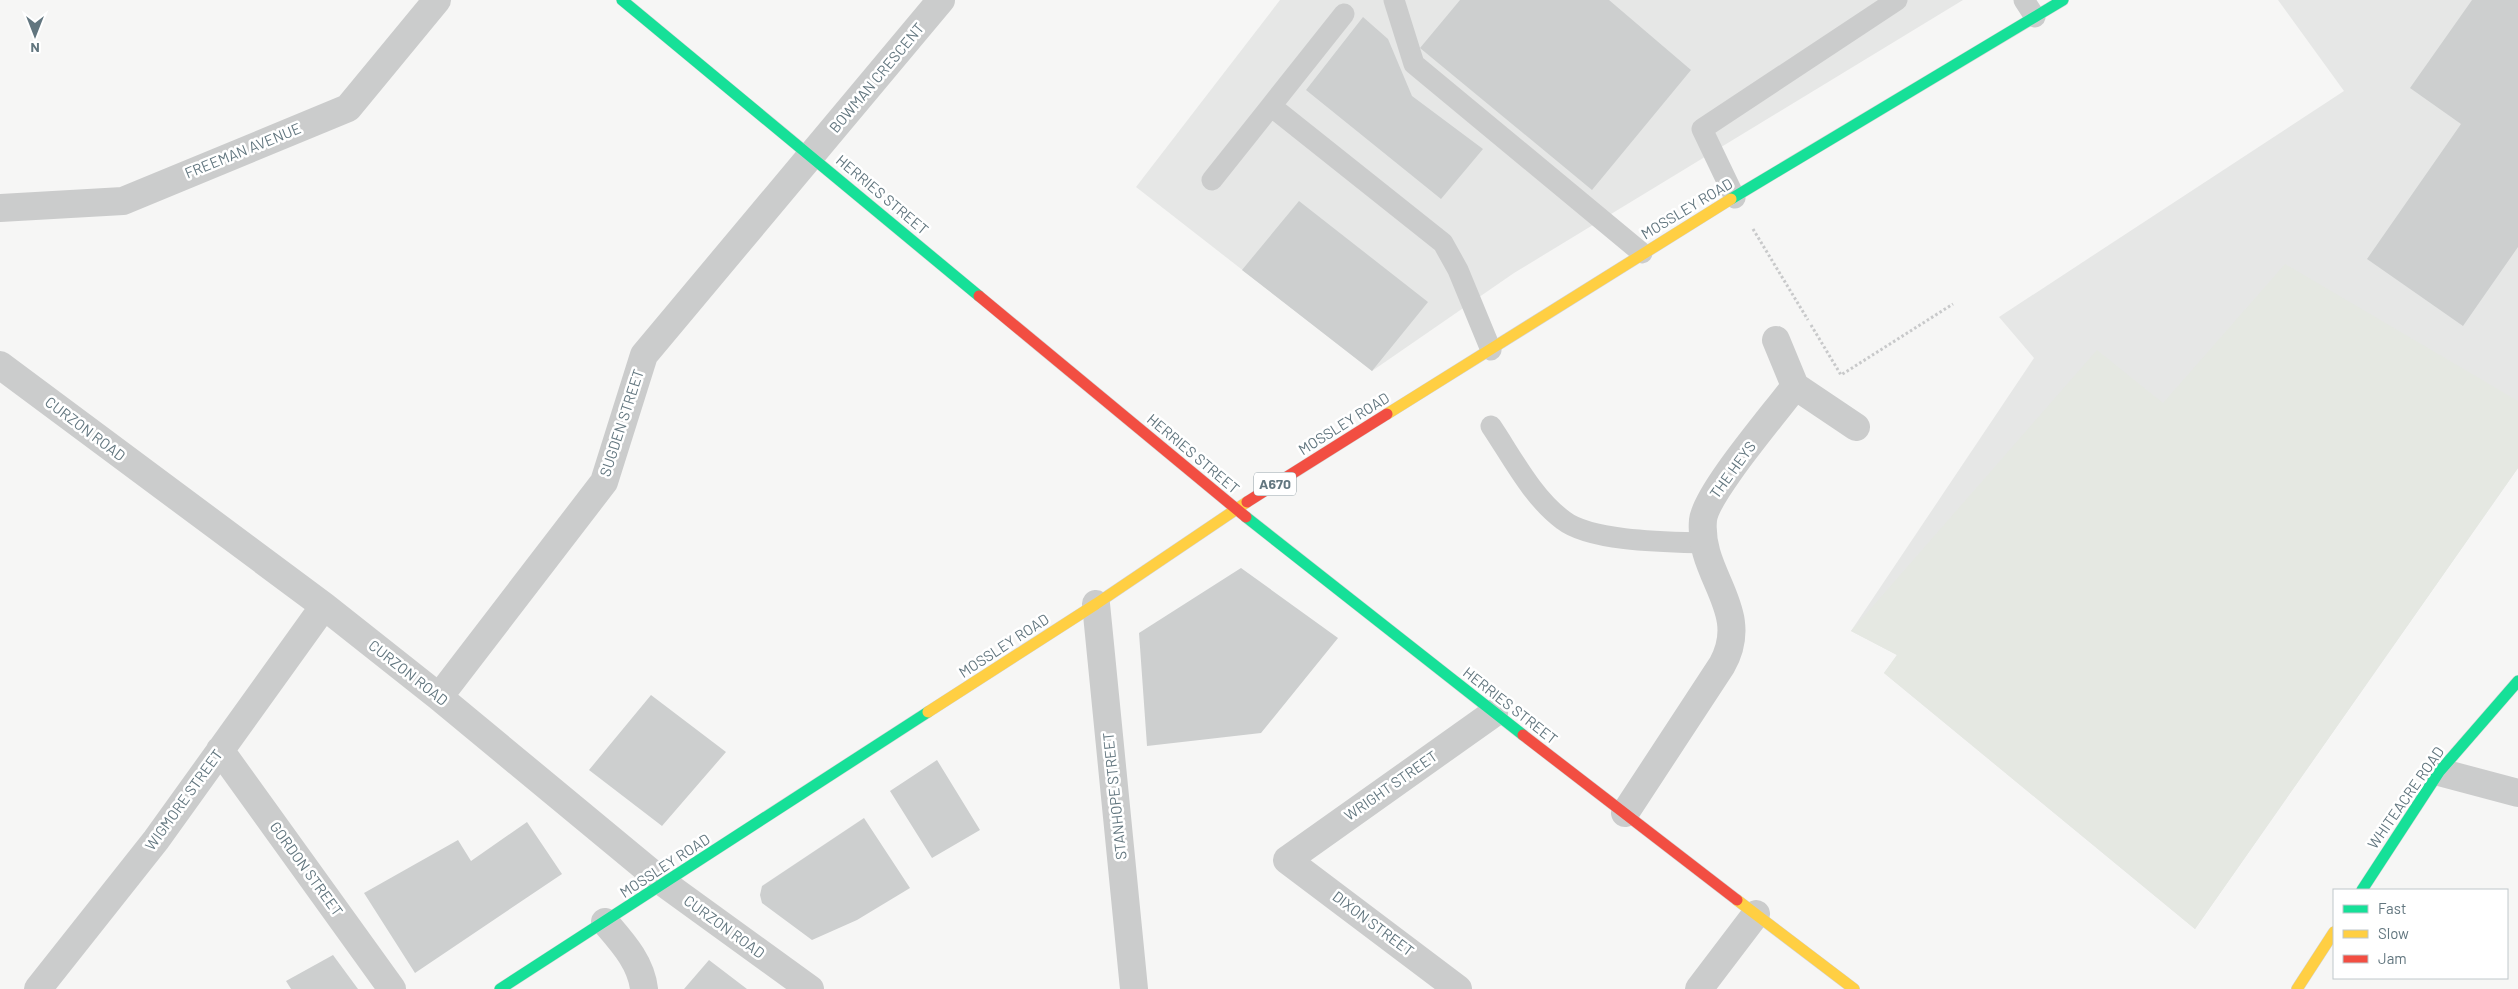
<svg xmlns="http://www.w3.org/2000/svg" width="2518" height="989" font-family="Barlow,sans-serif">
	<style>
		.built { fill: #e6e7e6 }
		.green { fill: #e5e8e2 }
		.building { fill: #cdcfcf }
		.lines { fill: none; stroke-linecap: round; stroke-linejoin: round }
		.fast-casing { stroke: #d2d3d3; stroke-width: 12 }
		.slow-casing { stroke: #d2d3d3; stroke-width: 12 }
		.jam-casing { stroke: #d2d3d3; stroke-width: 12 }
		.path { stroke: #c8c9ca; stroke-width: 3; stroke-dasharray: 2.5 2.5; stroke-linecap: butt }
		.lane { stroke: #cbcccc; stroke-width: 21 }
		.street { stroke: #cbcccc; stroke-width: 28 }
		.fast { stroke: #16e098; stroke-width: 11 }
		.slow { stroke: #ffcf43; stroke-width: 11 }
		.jam { stroke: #f24e42; stroke-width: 11 }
		.labels { text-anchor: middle; stroke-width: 5; stroke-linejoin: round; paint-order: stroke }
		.shield { fill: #fff; stroke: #919fa5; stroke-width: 1 }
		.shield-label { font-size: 14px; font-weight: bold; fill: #62767f }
		.street-label { font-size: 15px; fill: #62767f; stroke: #fff }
	</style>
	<rect width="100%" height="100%" fill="#f6f6f5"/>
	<path class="built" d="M1280,0H1963L1514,273L1372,371L1136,187Z
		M2278,0H2518V468L2195,929L1884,673L1897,655L1851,631L2034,358L1999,317L2344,91Z"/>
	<path class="green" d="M2285,264L2518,401V468L2195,929L1884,673L1897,655L1851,631L2097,350L2163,403Z"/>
	<path class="building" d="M1460,0H1609L1691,70L1592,190L1420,48Z
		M2472,0H2518V247L2463,326L2367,259L2461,124L2410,88Z
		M1363,17L1388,39L1412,96L1483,149L1441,199L1306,90Z
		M1299,201L1428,302L1372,371L1242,270Z
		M1241,568L1338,638L1261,733L1147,746L1139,633Z
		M651,695L726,752L662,826L589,770Z
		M937,760L980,830L932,858L890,791Z
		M864,818L910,888L857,920L812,940L762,903L760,895L762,886Z
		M527,822L562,874L415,973L364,893L458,840L471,861Z
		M333,955L358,989H291L286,981Z
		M709,960L747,989H684Z"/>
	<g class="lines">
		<g class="fast-casing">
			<path id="fast" d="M622,0L979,296
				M1731,199L2063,0
				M1246,517L1523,735
				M2362,890L2439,772L2518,681
				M500,989L928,712"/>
		</g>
		<g class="slow-casing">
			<path id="slow" d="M1387,414L1731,199
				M928,712L1096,604L1247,502
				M1737,900L1854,989
				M2297,989L2334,932"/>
		</g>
		<g class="jam-casing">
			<path id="jam" d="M979,296L1246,517
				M1247,502L1387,414
				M1523,735L1737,900"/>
		</g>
		<path class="path" d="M1753,229L1808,320
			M1811,325L1841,375L1953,304"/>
		<path class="lane" d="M1394,0L1414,64L1642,253
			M2024,0L2035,17
			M1271,106L1344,14
			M1212,180L1271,106L1443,243L1458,270L1491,350
			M1735,198L1702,129L1897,0
			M1491,426C1512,457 1532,497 1563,520C1591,542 1669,542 1705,543"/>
		<path class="street" d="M0,208L123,201L348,108L437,0
			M1776,340L1795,386
			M0,365L324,606L439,697L665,884L810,989
			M1096,604L1134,989
			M439,697L604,482L644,355L941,0
			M220,750L392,989
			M2439,772L2518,793
			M1625,813L1722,665C1753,610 1698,576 1703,520C1706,493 1776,412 1795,386L1856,427
			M605,922C622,942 641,962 644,989
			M38,989L156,840L324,606
			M1458,989L1287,860L1494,713
			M1699,989L1756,914"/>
		<use href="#fast" class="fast"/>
		<use href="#slow" class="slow"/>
		<use href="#jam" class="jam"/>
	</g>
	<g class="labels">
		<rect class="shield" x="1254" y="472.5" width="42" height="23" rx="4"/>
		<g class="shield-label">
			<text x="1275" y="489">A670</text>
		</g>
		<g class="street-label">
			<text transform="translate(877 78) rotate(-50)" y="5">BOWMAN CRESCENT</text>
			<text transform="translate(243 151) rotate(-22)" y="5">FREEMAN AVENUE</text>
			<text transform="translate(882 195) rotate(40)" y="5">HERRIES STREET</text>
			<text transform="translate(1687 209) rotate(-31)" y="5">MOSSLEY ROAD</text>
			<text transform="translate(622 423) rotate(-72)" y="5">SUGDEN STREET</text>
			<text transform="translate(1344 424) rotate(-32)" y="5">MOSSLEY ROAD</text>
			<text transform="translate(85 429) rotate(37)" y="5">CURZON ROAD</text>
			<text transform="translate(1193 454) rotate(40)" y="5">HERRIES STREET</text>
			<text transform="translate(1733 470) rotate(-54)" y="5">THE HEYS</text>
			<text transform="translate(1004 646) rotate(-33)" y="5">MOSSLEY ROAD</text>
			<text transform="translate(408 673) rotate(38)" y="5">CURZON ROAD</text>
			<text transform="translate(1510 706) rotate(38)" y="5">HERRIES STREET</text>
			<text transform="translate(1391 786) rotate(-35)" y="5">WRIGHT STREET</text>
			<text transform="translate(1115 796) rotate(-96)" y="5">STANHOPE STREET</text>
			<text transform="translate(2406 798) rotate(-55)" y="5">WHITEACRE ROAD</text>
			<text transform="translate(184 800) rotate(-54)" y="5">WIGMORE STREET</text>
			<text transform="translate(665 866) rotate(-33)" y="5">MOSSLEY ROAD</text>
			<text transform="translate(306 869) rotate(54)" y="5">GORDON STREET</text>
			<text transform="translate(1373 924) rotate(37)" y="5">DIXON STREET</text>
			<text transform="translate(724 927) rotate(36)" y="5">CURZON ROAD</text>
		</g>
	</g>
	<rect x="2333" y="889" width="175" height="90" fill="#ffffff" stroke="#c0c8cc"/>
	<rect x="2343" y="905" width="25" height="8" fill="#16e098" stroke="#c0c8cc"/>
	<text x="2378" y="914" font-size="15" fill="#62767f">Fast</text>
	<rect x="2343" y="930" width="25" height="8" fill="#ffcf43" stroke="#c0c8cc"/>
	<text x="2378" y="939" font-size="15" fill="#62767f">Slow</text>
	<rect x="2343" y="955" width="25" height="8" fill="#f24e42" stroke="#c0c8cc"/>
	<text x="2378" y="964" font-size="15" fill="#62767f">Jam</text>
	<g transform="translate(35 35) rotate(180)" stroke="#ffffff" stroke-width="4" paint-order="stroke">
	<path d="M0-4L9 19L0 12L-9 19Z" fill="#62767f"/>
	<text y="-8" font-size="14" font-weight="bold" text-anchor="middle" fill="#62767f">N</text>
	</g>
</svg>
